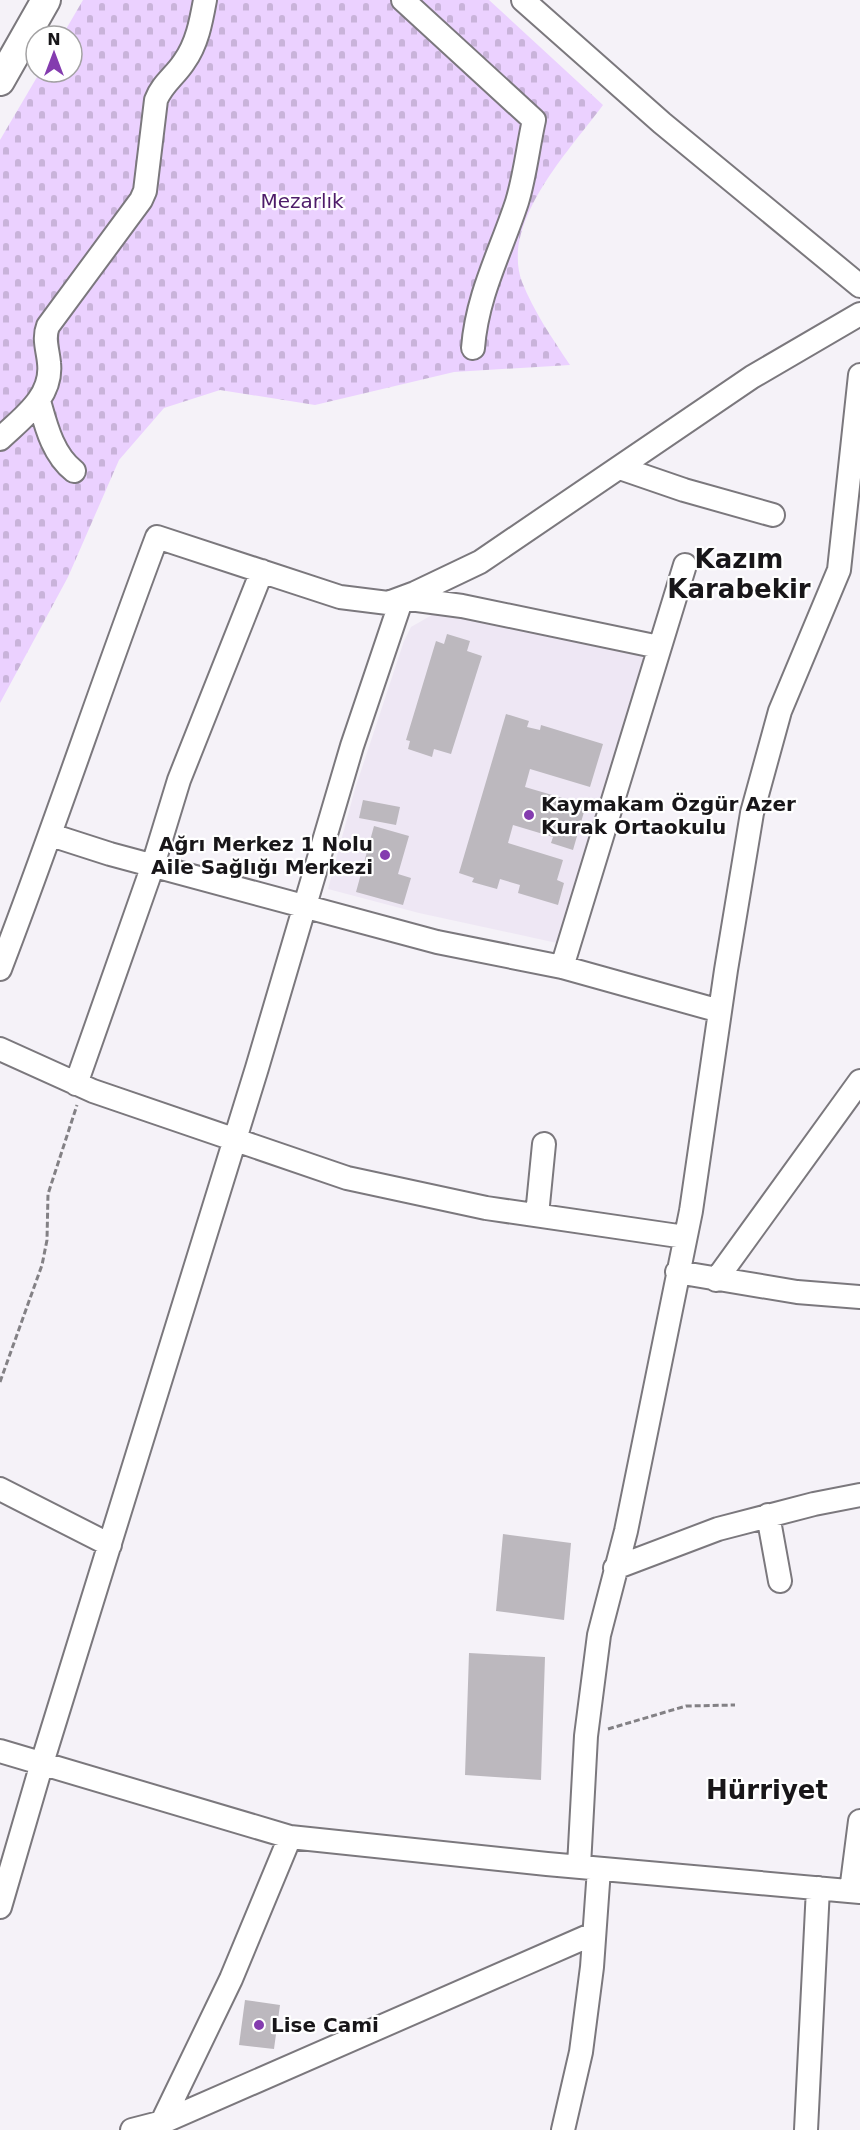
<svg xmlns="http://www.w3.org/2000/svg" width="860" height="2130" font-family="'DejaVu Sans',sans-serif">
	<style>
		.built { fill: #eee7f4 }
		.cemetery { fill: url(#cemetery-stones) }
		.building { fill: #bcb8be }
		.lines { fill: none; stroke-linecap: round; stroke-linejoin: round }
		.minor-casing { stroke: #7b787d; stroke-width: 26 }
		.major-casing { stroke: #7b787d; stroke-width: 32 }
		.path { stroke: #838185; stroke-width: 3; stroke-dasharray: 6 3; stroke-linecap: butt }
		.minor { stroke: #fff; stroke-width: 22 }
		.major { stroke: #fff; stroke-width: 28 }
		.poi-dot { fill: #843caf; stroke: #fff; stroke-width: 2 }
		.labels { text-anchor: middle; stroke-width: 4.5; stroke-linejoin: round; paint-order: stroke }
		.park-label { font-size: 20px; fill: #4e1c6a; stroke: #fff }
		.poi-label { font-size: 20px; font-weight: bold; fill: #181619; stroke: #fff; text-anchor: start }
		.district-label { font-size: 26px; font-weight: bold; fill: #181619; stroke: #fff }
	</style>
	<defs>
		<pattern id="cemetery-stones" width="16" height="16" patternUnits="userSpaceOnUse" patternTransform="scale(1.5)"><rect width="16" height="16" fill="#ebd1ff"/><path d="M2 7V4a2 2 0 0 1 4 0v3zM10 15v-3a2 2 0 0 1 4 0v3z" fill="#c9b3da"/></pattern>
	</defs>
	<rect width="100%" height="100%" fill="#f5f2f8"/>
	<path class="built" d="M444,608L647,654L557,943L419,913L328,889L355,789L404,641L411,627Z"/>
	<path class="cemetery" d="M83,0H489L603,105C570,150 500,222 522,282C534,312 552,338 570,365L454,372L315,405L220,390L164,408L119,460L68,577L0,703V140L40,72H72V36H62Z"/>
	<path class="building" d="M447,634L470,641L467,651L482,656L451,754L434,749L432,757L408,749L410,741L406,740L436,641L444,644Z
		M506,714L529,721L527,727L540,730L541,725L603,744L590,787L530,769L525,787L586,805L573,850L551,843L553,837L513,825L508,843L563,860L557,880L564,883L558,905L518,893L520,885L500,879L497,889L472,882L474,878L459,873Z
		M363,800L400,807L396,825L359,818Z
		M374,826L409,836L398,874L411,878L403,905L356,892Z
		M503,1534L571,1543L564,1620L496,1611Z
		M469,1653L545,1657L541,1780L465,1775Z
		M245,2000L280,2005L274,2049L239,2045Z"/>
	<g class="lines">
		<g class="minor-casing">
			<path id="minor" d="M403,0L534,120C528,147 525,176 517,202C501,251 477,295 473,348
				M523,0L662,123L860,286
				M39,401C46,426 53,455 74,471
				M0,439C22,418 53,397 49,363C48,350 43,339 48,326L141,200L145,191L156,100C162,84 175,76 184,62C197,44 201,22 205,0
				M620,468L684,490L773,515
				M51,835L110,854L437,942L562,967L720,1011
				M562,967L685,565
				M0,969C55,826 103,680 157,537L340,597L388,603L415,593L480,562L752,377L860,314
				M0,1049L93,1091L347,1178L486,1208L685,1237
				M76,1084L153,865L179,780L262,571
				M537,1215L544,1144
				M677,1272L797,1292L860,1297
				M716,1280L860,1081
				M0,1489L110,1545
				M768,1515L780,1581
				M615,1568L718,1529L814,1504L860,1495
				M0,1751L290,1837L547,1864L860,1892
				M579,1866L586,1736L599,1635L626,1531L691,1211L726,970L752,813L780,711L839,570L860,375
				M851,1891L860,1821
				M0,1907L42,1763L257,1068L352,746L402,598L462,606L659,647
				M160,2126L231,1979L290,1837
				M132,2130L163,2122L593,1934
				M563,2130L581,2052L592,1967L599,1869
				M806,2130L818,1888"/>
		</g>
		<g class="major-casing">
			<path id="major" d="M0,81L46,0"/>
		</g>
		<path class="path" d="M0,1382L42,1265L47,1240L48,1194L77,1105
			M608,1729L686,1706L735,1705"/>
		<use href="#minor" class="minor"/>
		<use href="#major" class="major"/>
	</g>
	<g class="poi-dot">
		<circle cx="529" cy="815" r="6"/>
		<circle cx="385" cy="855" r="6"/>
		<circle cx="259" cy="2025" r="6"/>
	</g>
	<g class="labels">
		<g class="park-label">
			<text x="302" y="208">Mezarlık</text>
		</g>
		<g class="poi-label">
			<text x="541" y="811">Kaymakam Özgür Azer<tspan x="541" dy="23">Kurak Ortaokulu</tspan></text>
			<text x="373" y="851" text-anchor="end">Ağrı Merkez 1 Nolu<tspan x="373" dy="23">Aile Sağlığı Merkezi</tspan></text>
			<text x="271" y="2032">Lise Cami</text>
		</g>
		<g class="district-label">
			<text x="739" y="568">Kazım<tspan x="739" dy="30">Karabekir</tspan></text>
			<text x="767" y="1799">Hürriyet</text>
		</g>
	</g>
	<g transform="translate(54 54)"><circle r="28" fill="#ffffff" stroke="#a3a2a3" stroke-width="1.5"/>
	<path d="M0-4.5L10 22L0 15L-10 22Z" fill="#843caf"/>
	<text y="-9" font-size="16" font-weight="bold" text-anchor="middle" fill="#181619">N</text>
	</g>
</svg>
